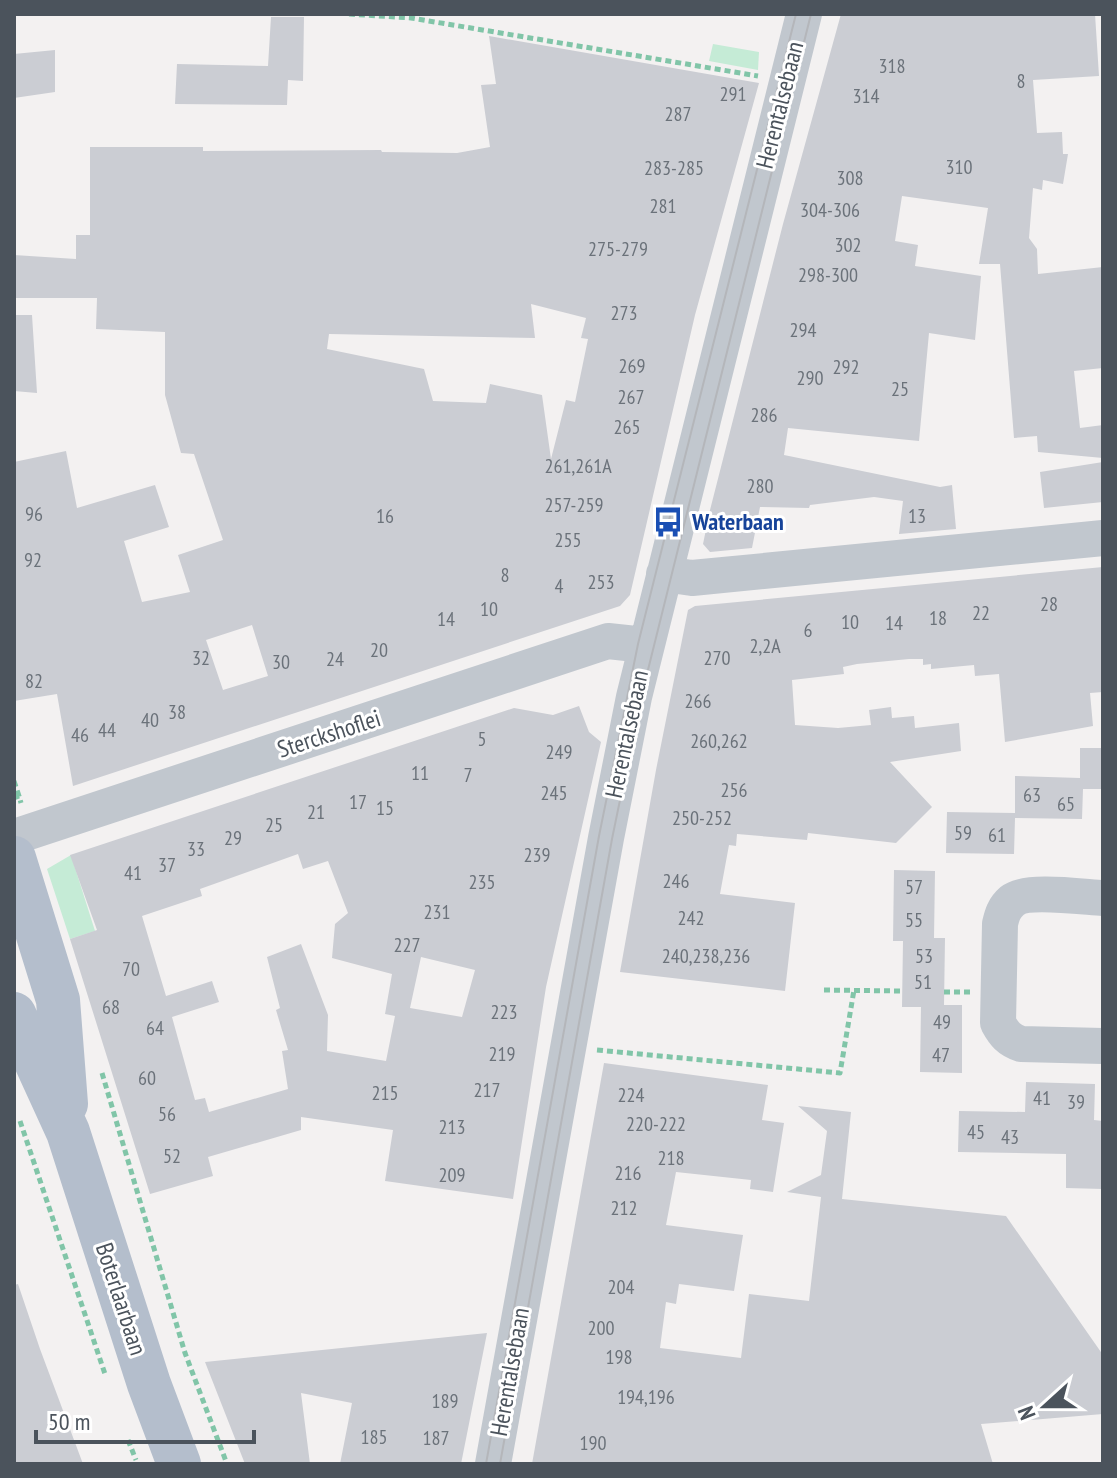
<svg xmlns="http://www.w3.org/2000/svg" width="1117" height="1478" font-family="'PT Sans Narrow',sans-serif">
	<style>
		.green { fill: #c5ebd6 }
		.building { fill: #cbcdd3; fill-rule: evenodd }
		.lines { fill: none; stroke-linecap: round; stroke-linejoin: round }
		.path { stroke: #81c5a8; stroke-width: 5; stroke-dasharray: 6 4; stroke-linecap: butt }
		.minor { stroke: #c1c7ce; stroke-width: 36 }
		.major { stroke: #b4becc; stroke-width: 44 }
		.tram { stroke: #b4b6ba; stroke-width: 2 }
		.labels { text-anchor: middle; stroke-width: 6; stroke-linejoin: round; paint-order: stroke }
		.number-label { font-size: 20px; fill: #6b727a }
		.street-label { font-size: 24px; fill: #4b535c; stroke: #fff }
		.transit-label { font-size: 24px; font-weight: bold; fill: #164399; stroke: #fff; text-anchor: start }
	</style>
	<rect width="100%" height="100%" fill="#f3f1f1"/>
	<path class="green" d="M713,44L759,52L758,70L709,61Z
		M71,855L95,931L70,939L47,869Z"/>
	<path class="building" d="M841,14H1095L1099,76L1033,80L1037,133L1062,132L1063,154H1068L1063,184L1043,180L1042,190L1033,188L1029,238L1037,249L1038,274L1103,267V368L1074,371L1080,428L1103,425V458L1038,452L1037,436L1014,438L1000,264H979L988,208L902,196L895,241L918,245L915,266L981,276L975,340L929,333L919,441L788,428L784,455L940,487L952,485L956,529L899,534L903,501L874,497L810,505L809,508L760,507L752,548L710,552L703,544L710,510L783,224Z
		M271,17H304L303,81L288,80L287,105L175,104L177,64L268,66Z
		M489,36L759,83L695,315L630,595L620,606L73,786L57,694L14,701V462L66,451L77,508L155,485L169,527L124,541L142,602L190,592L178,555L223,540L194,454L181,453L165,395V332L96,329L97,298H14V255L76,259V235H90V147H203V151L381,150L382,152L457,153L490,147L481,85L496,84ZM531,304L586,318L581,338L588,339L575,402L566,400L551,459L542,395L490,384L486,403L433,401L424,369L327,349L329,334L535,338ZM252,625L268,676L223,690L206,640Z
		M55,50V92L14,98V54Z
		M14,315H32L37,393L14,391Z
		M1103,462V502L1044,508L1040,472Z
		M1103,567V692L1090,693L1093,726L1005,742L999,674L975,676L974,665L931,669V664L923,665V659H909L857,664L843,667L844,674L792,680L795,725L838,728L871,725L869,710L891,707L892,718L914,716L915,728L959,723L961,751L890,762L932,807L896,843L808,833L807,840L737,834L736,846L729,845L720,894L795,903L785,991L620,972L656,770L688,610L695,606Z
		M579,706L589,732L601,742L546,987L513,1199L385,1181L393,1130L301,1117V1130L208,1157L213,1176L150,1194L70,939L97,930L70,855L514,708L553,715ZM298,854L303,869L328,861L348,913L335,924L332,958L392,974L385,1014L395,1016L386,1061L327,1051L328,1015L301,944L267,957L280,1008L276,1010L288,1050L282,1051L288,1089L209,1112L205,1098L195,1100L172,1017L219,1002L212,981L166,996L142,916L202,896L200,889ZM421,957L475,970L462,1017L410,1008Z
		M1080,748H1103V789H1083L1082,819L1015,818L1014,854L946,853L947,812L1015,813V776L1080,778Z
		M894,870L935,871L934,938H945L944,1005H962V1073L920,1072L921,1007H902L903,941H893Z
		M604,1063L768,1085L762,1120L784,1123L773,1192L750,1189L751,1180L676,1172L666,1225L743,1235L734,1291L679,1284L676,1304L666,1302L660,1348L741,1358L749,1294L809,1301L821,1197L787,1192L821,1175L827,1131L798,1106L851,1112L842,1199L1006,1216L1103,1355V1414L981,1424L993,1464H532Z
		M1026,1082L1095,1084L1094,1120L1103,1121V1189L1066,1188V1154L958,1152L959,1111L1025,1112Z
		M18,1284L40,1349L83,1464H14V1285Z
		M487,1333L461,1464H340L352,1403L301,1393L310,1464H245L205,1362Z"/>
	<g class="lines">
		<path class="path" d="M349,14L411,18L758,76
			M14,781L19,796
			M14,798L19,796L21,803
			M824,990L902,991
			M944,992H970
			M597,1050L840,1073L854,990
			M102,1073L185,1353L227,1464
			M20,1121L106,1377
			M128,1440L136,1460"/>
		<path class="minor" d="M664,574L692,578L1103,538
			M14,837L608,641L645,645
			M1103,898C1083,897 1026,889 1012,901C1004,908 1002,915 1000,924L998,1023C1004,1034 1009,1040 1021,1044L1103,1046
			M493,1464L606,838L634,697L804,14"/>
		<path class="major" d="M14,858L58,1000L66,1104
			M14,1014L68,1132L149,1384L179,1464"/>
		<path class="tram" d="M486,1464L599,836L638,644L796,14
			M500,1464L612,839L641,698L811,14"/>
	</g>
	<defs>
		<g id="bus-bare" transform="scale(2.4)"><path d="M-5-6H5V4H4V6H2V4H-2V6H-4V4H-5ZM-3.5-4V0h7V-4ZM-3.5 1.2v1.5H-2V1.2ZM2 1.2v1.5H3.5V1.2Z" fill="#1a4fb4" stroke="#fff" stroke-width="2.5" paint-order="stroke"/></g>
	</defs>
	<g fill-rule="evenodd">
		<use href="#bus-bare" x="668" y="522"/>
	</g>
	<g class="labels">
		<g class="number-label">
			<text x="892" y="73">318</text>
			<text x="1021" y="88">8</text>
			<text x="733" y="101">291</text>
			<text x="866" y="103">314</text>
			<text x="678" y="121">287</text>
			<text x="959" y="174">310</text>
			<text x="674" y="175">283-285</text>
			<text x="850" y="185">308</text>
			<text x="663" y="213">281</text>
			<text x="830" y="217">304-306</text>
			<text x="848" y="252">302</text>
			<text x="618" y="256">275-279</text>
			<text x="828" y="282">298-300</text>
			<text x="624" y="320">273</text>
			<text x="803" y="337">294</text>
			<text x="632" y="373">269</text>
			<text x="846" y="374">292</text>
			<text x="810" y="385">290</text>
			<text x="900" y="396">25</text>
			<text x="631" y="404">267</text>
			<text x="764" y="422">286</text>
			<text x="627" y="434">265</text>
			<text x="578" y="473">261,261A</text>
			<text x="760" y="493">280</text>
			<text x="574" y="512">257-259</text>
			<text x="34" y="521">96</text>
			<text x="385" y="523">16</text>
			<text x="917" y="523">13</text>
			<text x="568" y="547">255</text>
			<text x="33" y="567">92</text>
			<text x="505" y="582">8</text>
			<text x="601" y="589">253</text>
			<text x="559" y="593">4</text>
			<text x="1049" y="611">28</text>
			<text x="489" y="616">10</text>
			<text x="981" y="620">22</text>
			<text x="938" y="625">18</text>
			<text x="446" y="626">14</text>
			<text x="850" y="629">10</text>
			<text x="894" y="630">14</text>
			<text x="808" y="637">6</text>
			<text x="765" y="653">2,2A</text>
			<text x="379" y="657">20</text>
			<text x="201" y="665">32</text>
			<text x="717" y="665">270</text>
			<text x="335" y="666">24</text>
			<text x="281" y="669">30</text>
			<text x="34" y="688">82</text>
			<text x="698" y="708">266</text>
			<text x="177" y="719">38</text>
			<text x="150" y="727">40</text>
			<text x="107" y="737">44</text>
			<text x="80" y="742">46</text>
			<text x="482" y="746">5</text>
			<text x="719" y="748">260,262</text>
			<text x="559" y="759">249</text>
			<text x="420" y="780">11</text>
			<text x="468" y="782">7</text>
			<text x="734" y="797">256</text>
			<text x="554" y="800">245</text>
			<text x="1032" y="802">63</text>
			<text x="358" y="809">17</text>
			<text x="1066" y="811">65</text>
			<text x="385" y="815">15</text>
			<text x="316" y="819">21</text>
			<text x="702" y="825">250-252</text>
			<text x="274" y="832">25</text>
			<text x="963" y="840">59</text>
			<text x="997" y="842">61</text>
			<text x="233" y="845">29</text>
			<text x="196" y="856">33</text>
			<text x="537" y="862">239</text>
			<text x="167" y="872">37</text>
			<text x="133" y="880">41</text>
			<text x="676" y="888">246</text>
			<text x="482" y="889">235</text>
			<text x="914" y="894">57</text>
			<text x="437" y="919">231</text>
			<text x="691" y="925">242</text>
			<text x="914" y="927">55</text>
			<text x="407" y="952">227</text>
			<text x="706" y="963">240,238,236</text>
			<text x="924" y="963">53</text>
			<text x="131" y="976">70</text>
			<text x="923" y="989">51</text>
			<text x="111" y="1014">68</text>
			<text x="504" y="1019">223</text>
			<text x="942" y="1029">49</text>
			<text x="155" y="1035">64</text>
			<text x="502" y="1061">219</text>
			<text x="941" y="1062">47</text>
			<text x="147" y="1085">60</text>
			<text x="487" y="1097">217</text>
			<text x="385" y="1100">215</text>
			<text x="631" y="1102">224</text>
			<text x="1042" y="1105">41</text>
			<text x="1076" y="1109">39</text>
			<text x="167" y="1121">56</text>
			<text x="656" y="1131">220-222</text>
			<text x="452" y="1134">213</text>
			<text x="976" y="1139">45</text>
			<text x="1010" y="1144">43</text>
			<text x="172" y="1163">52</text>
			<text x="671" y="1165">218</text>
			<text x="628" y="1180">216</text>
			<text x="452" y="1182">209</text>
			<text x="624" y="1215">212</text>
			<text x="621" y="1294">204</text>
			<text x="601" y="1335">200</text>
			<text x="619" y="1364">198</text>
			<text x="646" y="1404">194,196</text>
			<text x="445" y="1408">189</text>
			<text x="374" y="1444">185</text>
			<text x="436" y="1445">187</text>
			<text x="593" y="1450">190</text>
		</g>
		<g class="street-label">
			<text transform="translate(780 105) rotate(-76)" y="8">Herentalsebaan</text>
			<text transform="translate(329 734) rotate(-18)" y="8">Sterckshoflei</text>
			<text transform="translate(627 734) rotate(-78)" y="8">Herentalsebaan</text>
			<text transform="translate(121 1299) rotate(72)" y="8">Boterlaarbaan</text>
			<text transform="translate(510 1372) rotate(-80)" y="8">Herentalsebaan</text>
		</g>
		<g class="transit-label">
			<text x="692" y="530">Waterbaan</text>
		</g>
	</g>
	<rect width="1117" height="1478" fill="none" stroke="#4b535c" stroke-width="32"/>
	<g transform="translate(1045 1406) rotate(249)" stroke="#ffffff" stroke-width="6" paint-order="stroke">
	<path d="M0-6L14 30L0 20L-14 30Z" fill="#4b535c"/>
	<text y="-12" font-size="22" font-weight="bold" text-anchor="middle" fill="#4b535c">N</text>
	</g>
	<path d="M36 1430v12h218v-12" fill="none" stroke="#4b535c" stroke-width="4"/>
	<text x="48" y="1430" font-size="24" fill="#4b535c" stroke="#ffffff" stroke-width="6" paint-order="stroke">50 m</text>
</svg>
